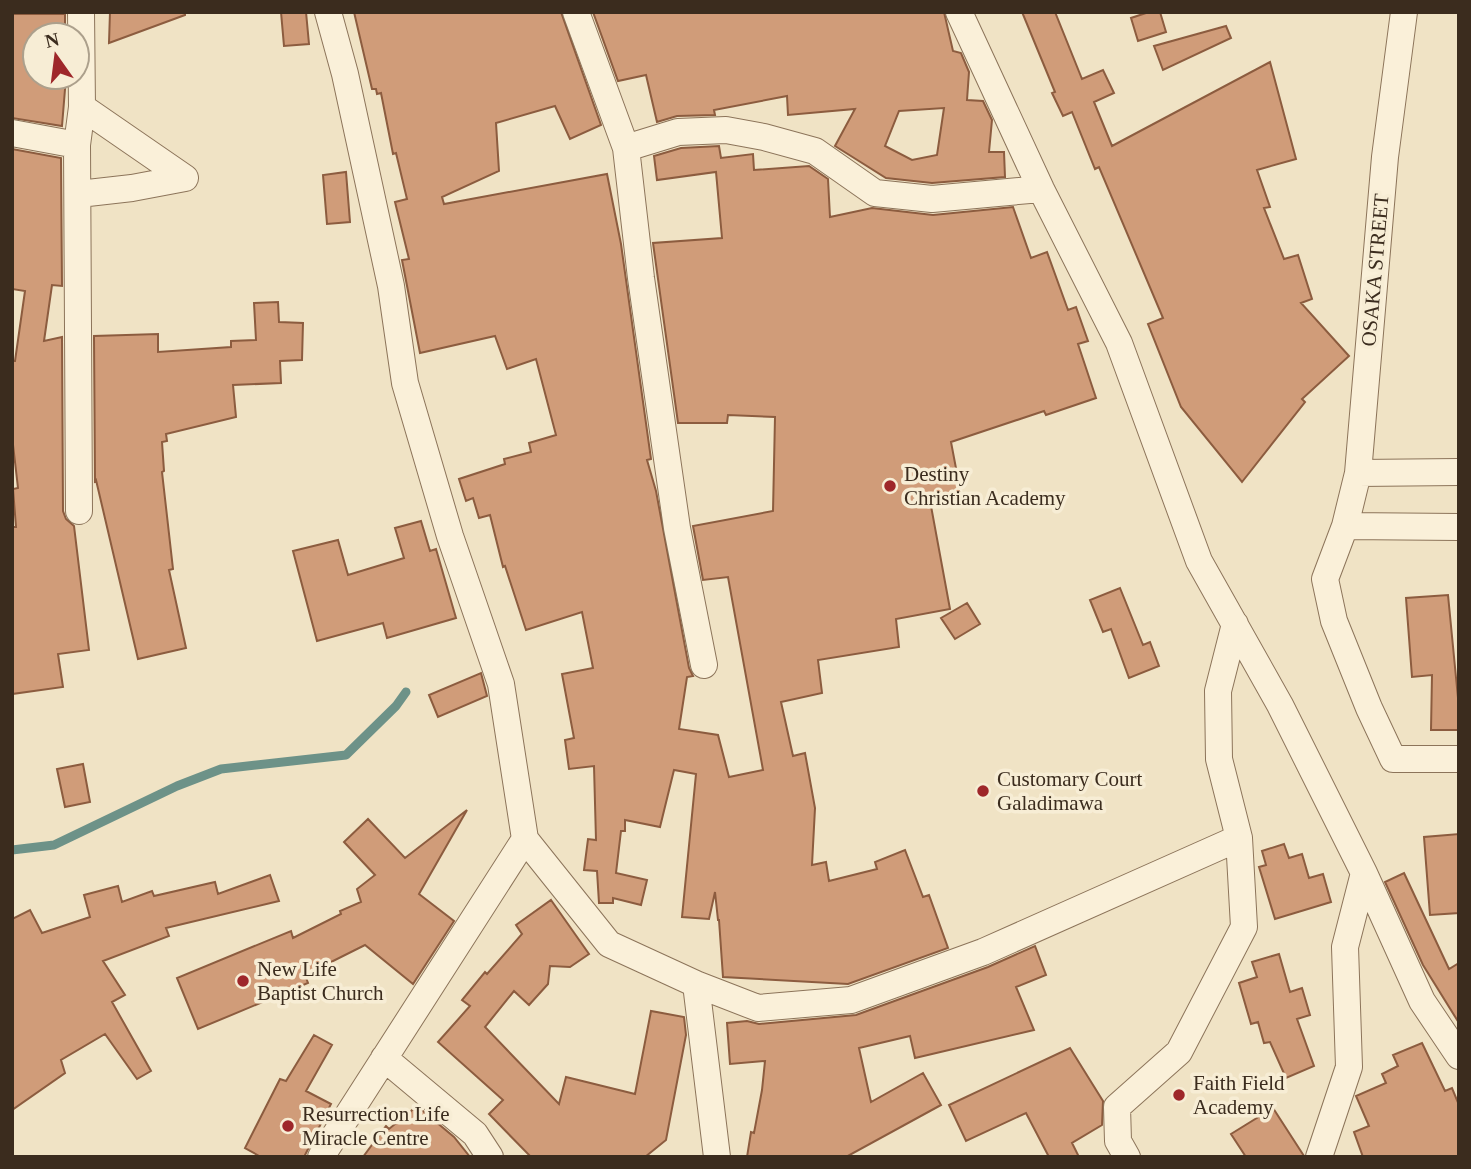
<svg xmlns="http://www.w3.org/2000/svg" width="1471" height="1169" font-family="Georgia,serif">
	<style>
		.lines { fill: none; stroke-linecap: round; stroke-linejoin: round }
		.stream { stroke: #6d9288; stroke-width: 9 }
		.building { fill: #d09c79; stroke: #8c5c3f; stroke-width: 2; fill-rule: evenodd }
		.minor-casing { stroke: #8c745a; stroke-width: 28 }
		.minor { stroke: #faf0d9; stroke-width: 26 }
		.poi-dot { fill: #9e272a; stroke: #f7edd5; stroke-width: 2.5 }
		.labels { text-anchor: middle; stroke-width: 7; stroke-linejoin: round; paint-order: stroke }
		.street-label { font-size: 21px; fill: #3b2c1e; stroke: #f7edd5 }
		.poi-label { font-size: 21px; fill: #3b2c1e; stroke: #f7edd5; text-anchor: start }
	</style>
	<rect width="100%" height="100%" fill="#f0e3c5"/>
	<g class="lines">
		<path class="stream" d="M12,850L54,845L177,786L221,769L346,755L396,706L406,692"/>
	</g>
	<path class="building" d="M110,12H185V15L109,43Z
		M281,12H306L309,44L284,46Z
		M354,12H561L601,125L570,139L555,106L496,123L499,171L442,197L444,204L607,174L621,244L651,459L647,460L656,491L689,668L693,676L687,677L679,729L718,735L729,777L763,770L728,577L703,580L693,526L773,511L775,417L728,415L727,423H678L653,243L722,238L716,172L657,180L654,156L681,148L719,146L721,158L753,154L754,170L809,166L828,179L830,217L872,208L933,215L1013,207L1031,258L1047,252L1068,310L1076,307L1088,341L1078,344L1096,398L1046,415L1044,411L951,442L962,500L931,506L950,609L896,619L899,647L818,660L822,693L781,702L793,756L805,753L815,808L812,865L826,862L829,881L877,869L875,862L905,850L923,897L929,895L948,948L848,984L723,977L719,920H718L715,892L709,919L682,917L696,774L674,770L660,827L625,820V831H621L616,873L647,880L641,905L613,898V903H599L597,871L584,870L588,839L596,840L594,766L569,769L565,740L574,738L562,674L593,668L582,612L526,630L505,566L503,567L490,515L479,518L473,498L466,501L459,479L505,464L504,459L531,452L529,443L556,435L536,359L507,369L495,336L420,353L402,260L409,259L395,202L407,199L396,153L393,154L381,93L377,94L376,89H372Z
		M593,12H944L953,51L961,53L969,72L967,100L983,101L992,120L989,152H1004L1005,177L932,183L886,178L835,146L855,109L788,115L787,96L714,110L715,115L677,116L657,122L646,75L618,81ZM944,108L937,155L912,160L885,146L899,111Z
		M1022,12H1055L1082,79L1103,70L1114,93L1094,102L1112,146L1270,62L1296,159L1257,170L1270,207L1264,208L1284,259L1298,255L1312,299L1301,303L1349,356L1302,399L1305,402L1242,482L1181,407L1148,324L1163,318L1099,167L1095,169L1072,112L1063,116L1052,93L1055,92Z
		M1149,12H1160L1166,32L1138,41L1131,18Z
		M12,14H65V35H35V77H66L62,126L12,118Z
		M1226,26L1231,38L1163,70L1154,46Z
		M12,149L61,158L62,286L52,285L44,341L62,337L63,511L66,519L74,526L89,650L58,654L63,687L12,694V527H16L13,489L18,488L12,436V361H15L25,291L12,289Z
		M346,172L350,222L327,224L323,175Z
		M278,302L279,322L303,323L302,360L280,361L281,383L233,385L236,417L166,434L167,441L162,442L164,471L162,472L173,569L169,570L186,648L138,659L96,480L95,481L94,336L158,334V352L231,347V341L256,340L254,303Z
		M421,521L430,551L436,549L456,618L387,638L383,623L317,641L293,551L338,540L348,575L404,558L395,528Z
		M1120,588L1143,645L1150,642L1159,666L1129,678L1111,629L1103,632L1090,600Z
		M1448,595L1458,698V730H1431L1432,675L1412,677L1406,598Z
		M967,603L980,624L955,639L941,618Z
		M481,673L487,696L438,717L429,695Z
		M83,764L90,802L65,807L57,769Z
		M467,810L419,894L454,921L413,984L365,945L305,975L308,983L198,1029L177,978L291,931L293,938L341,914L340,911L361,902L357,889L375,875L344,842L368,819L405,858Z
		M1459,834V913L1430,915L1424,837Z
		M1284,844L1289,858L1302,854L1309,878L1323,874L1331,902L1275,919L1259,867L1266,865L1262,851Z
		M1404,873L1449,969L1459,963V1023L1423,965L1385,882Z
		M270,875L279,901L166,928L169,936L103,961L125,995L112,1002L151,1071L137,1079L105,1034L61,1060L65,1073L12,1110V919L30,910L42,933L90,917L84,895L118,886L122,902L152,891L154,896L215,882L218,894Z
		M551,900L589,954L570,967L550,966L548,984L529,1005L514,991L485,1027L559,1104L566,1077L635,1094L651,1011L684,1017L686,1035L666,1140L645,1157H531L489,1114L503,1100L438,1042L470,1006L462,1000L485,972L487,974L522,934L516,925Z
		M1035,946L1046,975L1016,987L1034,1030L915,1058L910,1036L859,1048L871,1102L923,1073L941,1105L846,1157H747L751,1132L754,1133L762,1090L765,1061L730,1064L727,1023L747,1021L759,1024L856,1015L988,967Z
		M1279,954L1290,992L1302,988L1310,1015L1297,1019L1314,1066L1286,1078L1270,1042L1264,1043L1258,1022L1251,1024L1239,983L1257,977L1252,962Z
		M314,1035L332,1045L306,1091L331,1104L304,1157H261L245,1148L280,1079L286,1081Z
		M1422,1043L1445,1091L1452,1088L1459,1105V1157H1363L1354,1132L1369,1126L1356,1096L1386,1083L1382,1074L1398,1066L1393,1055Z
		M1070,1048L1103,1101L1102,1125L1072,1143L1079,1157H1049L1026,1113L966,1141L949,1105Z
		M417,1106L454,1137L470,1157H363L386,1126L389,1129Z
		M1273,1108L1304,1156V1157H1246L1231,1134Z"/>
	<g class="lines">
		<g class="minor-casing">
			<path id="minor" d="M328,12L345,74L391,286L405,383L450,536L501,684L525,839L609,944L696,984L717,1157
				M576,12L626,148L641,278L677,528L704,665
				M959,12L1041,189L1119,343L1199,561L1280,705L1364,873L1422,1001L1459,1056
				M1404,12L1385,157L1358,473L1345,526L1325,579L1334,621L1369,708L1393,759H1459
				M82,107L185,178
				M12,133L77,145
				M626,148L678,132L726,130L764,137L815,151L875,193L932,199L1041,189
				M79,194L132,188L185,178
				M1358,473L1459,472
				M79,511L77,145L82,107L81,12
				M1345,526L1459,527
				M696,984L758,1008L851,1000L983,952L1239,838L1219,759L1218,691L1235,624
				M384,1058L475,1134L490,1157
				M321,1157L525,839
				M1127,1157L1118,1141L1117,1107L1179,1052L1244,927L1239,838
				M1319,1157L1349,1067L1345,947L1364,873"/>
		</g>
		<use href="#minor" class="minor"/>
	</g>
	<g class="poi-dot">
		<circle cx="890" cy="486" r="7"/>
		<circle cx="983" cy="791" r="7"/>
		<circle cx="243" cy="981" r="7"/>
		<circle cx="1179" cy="1095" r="7"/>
		<circle cx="288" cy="1126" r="7"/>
	</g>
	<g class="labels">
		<g class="street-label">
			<text transform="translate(1375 270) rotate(-85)" y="7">OSAKA STREET</text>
		</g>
		<g class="poi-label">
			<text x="904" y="481">Destiny<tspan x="904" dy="24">Christian Academy</tspan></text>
			<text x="997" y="786">Customary Court<tspan x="997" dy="24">Galadimawa</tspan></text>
			<text x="257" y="976">New Life<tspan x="257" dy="24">Baptist Church</tspan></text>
			<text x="1193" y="1090">Faith Field<tspan x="1193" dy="24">Academy</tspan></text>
			<text x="302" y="1121">Resurrection Life<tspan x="302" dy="24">Miracle Centre</tspan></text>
		</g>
	</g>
	<rect width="1471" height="1169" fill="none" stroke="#3b2c1e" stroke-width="28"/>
	<g transform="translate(56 56) rotate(346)"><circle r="33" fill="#f7edd5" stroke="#aca08c" stroke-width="2"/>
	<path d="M0-5L12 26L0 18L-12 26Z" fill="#9e272a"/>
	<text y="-10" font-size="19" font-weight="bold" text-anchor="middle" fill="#3b2c1e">N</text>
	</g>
</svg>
